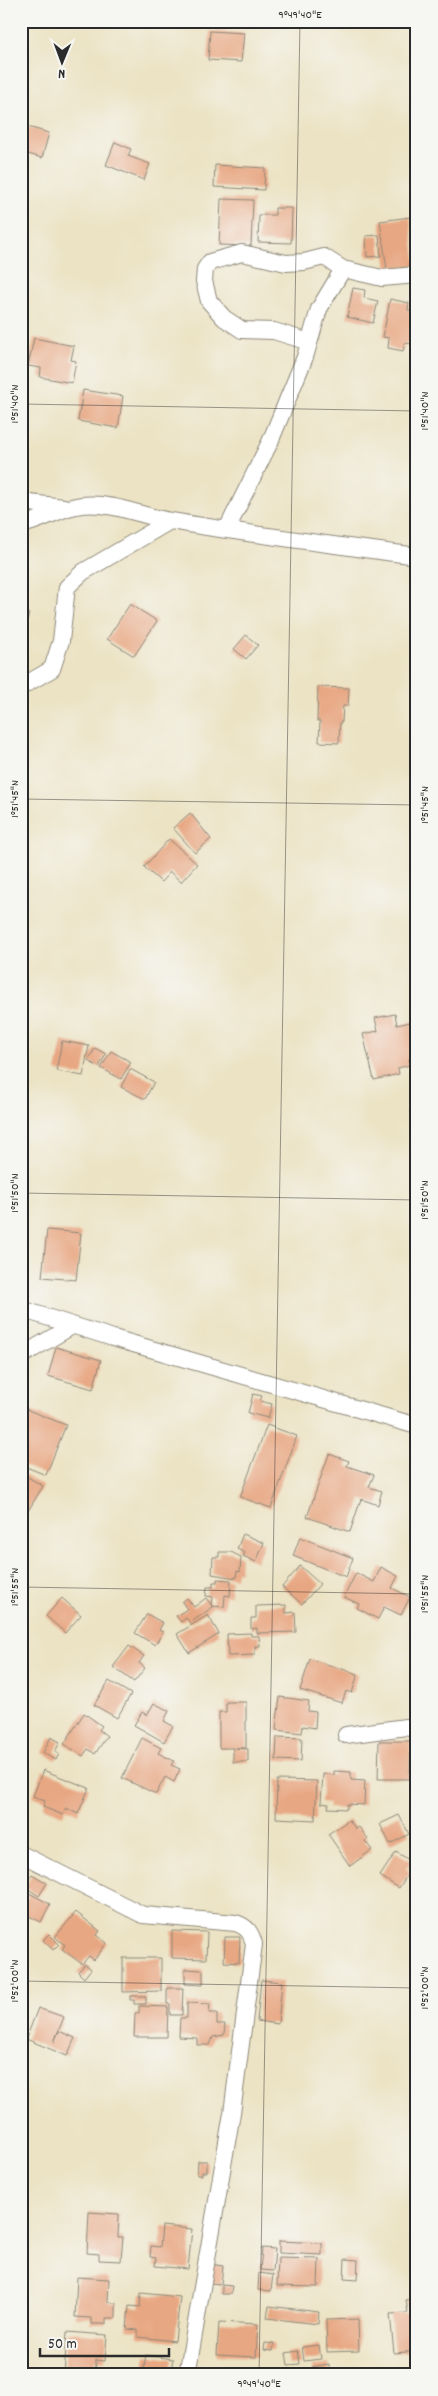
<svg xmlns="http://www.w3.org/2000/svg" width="438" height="2396" font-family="Dekko,sans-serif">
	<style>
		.building { fill: #e8a783 }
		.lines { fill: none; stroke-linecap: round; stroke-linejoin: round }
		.street-casing { stroke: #8c8778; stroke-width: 18 }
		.street { stroke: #fff; stroke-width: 16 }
		.ticks { fill: none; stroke: #2b2b2b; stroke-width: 1; stroke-opacity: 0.45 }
		.neatline { fill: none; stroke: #2b2b2b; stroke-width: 2 }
		.ticks-label { font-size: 12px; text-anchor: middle; fill: #2b2b2b }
	</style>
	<rect width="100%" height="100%" fill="#f6f6f2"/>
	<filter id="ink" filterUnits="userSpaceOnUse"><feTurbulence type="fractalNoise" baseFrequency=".02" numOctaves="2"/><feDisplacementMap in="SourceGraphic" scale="10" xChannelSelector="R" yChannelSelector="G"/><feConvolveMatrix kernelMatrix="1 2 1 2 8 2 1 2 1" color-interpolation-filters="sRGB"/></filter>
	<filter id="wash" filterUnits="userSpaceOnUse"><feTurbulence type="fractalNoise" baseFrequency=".0096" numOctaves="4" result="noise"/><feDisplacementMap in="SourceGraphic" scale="20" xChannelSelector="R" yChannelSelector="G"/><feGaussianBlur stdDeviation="1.12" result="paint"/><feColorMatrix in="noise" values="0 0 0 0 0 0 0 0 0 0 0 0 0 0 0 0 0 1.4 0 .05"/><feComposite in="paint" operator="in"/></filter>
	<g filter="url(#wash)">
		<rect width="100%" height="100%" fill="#ece3c4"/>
		<g id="blocks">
			<path class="building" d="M210,31L244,33L241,62L208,60Z
				M21,125L49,133L42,158L21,152Z
				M115,142L131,149L128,156L150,164L144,180L106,165Z
				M215,165L265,168L264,190L214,187Z
				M221,199L253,200L251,246L219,245Z
				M275,208H292L291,243L258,242L259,215H275Z
				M410,217L416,266L387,270L380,221Z
				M379,235L381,256L367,257L366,236Z
				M353,288L365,290L364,298L378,301L373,323L347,317Z
				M390,299L409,303L408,310L417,312L413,344L405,343L403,351L388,348L389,338L383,337Z
				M34,338L74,346L71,360L76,361L72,383L40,377L41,368L28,366Z
				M83,390L123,396L118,428L78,421Z
				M130,604L157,621L134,656L107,639Z
				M21,611L29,614L26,623L21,622Z
				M246,635L258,645L246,659L234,649Z
				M318,687L349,688L348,706H343L342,722H340L339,743L319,742L320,721H317Z
				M190,813L211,839L195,853L173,828Z
				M169,839L197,864L181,882L170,872L161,882L144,867Z
				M395,1014L397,1025L415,1021L417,1057L409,1059L410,1065L398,1068L399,1074L374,1080L363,1034L378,1031L375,1018Z
				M62,1041L89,1046L83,1076L56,1071Z
				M95,1048L106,1054L99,1067L88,1061Z
				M111,1051L131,1062L121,1079L101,1068Z
				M130,1069L154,1082L145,1099L121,1087Z
				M410,1081H417V1113H411Z
				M47,1230L81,1233L76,1280L42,1277Z
				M56,1347L101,1360L93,1389L48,1376Z
				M253,1394L262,1396L260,1401L272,1404L268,1418L248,1413Z
				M23,1408L66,1425L46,1475L21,1465V1413Z
				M267,1425L297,1436L271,1508L240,1497Z
				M329,1454L349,1461L347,1466L374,1475L369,1487L382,1491L378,1505L361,1499L350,1532L307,1517Z
				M21,1473L43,1486L28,1511L21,1506Z
				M243,1534L264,1543L256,1562L243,1556L245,1553L237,1549Z
				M300,1537L353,1558L346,1577L293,1556Z
				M219,1552H231L241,1557L240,1572L237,1571L236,1578L212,1574L213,1557H219Z
				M300,1566L320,1584L302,1604L282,1587Z
				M381,1567L398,1576L392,1588L410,1597L401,1615L384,1607L378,1619L357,1608L359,1604L344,1597L356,1573L374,1582Z
				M217,1579L231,1580L230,1596L225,1595L224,1607L212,1606L213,1597L206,1596L207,1587H213V1582H217Z
				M62,1598L81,1615L65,1633L46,1616Z
				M187,1598L194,1607L206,1598L213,1607L190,1623L186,1618L181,1622L176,1616L187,1609L182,1602Z
				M286,1605V1613L295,1612L296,1632L257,1633V1628L251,1629V1618H256V1606Z
				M147,1614L163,1623L159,1630L163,1632L155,1645L135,1633Z
				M208,1615L219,1634L189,1653L177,1634Z
				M251,1633V1636H259L260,1646H255V1655L228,1656L227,1634Z
				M129,1646L144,1656L139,1663L145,1668L134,1682L113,1667Z
				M310,1659L358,1674L352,1693L346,1691L342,1703L300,1690Z
				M109,1681L131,1694L117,1718L94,1705Z
				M280,1697L309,1701L308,1711L316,1712L315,1728L303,1726L302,1733L276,1730Z
				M226,1702H246V1748H236L248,1749V1762H233V1748H219V1712H226Z
				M154,1703L169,1711L164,1721L173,1726L164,1742L134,1725L142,1712L147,1715Z
				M84,1713L102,1726L99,1730L107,1736L95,1754L88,1749L83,1756L64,1744Z
				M51,1737L60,1742L55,1752L59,1754L56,1760L43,1753Z
				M277,1737L302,1738L301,1761L276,1760Z
				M142,1738L161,1748L158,1753L174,1761L171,1765L180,1769L174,1782L165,1777L156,1794L122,1778Z
				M379,1741H411L410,1779H378Z
				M43,1770L89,1788L78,1814L66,1808L63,1815L43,1807L45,1801L33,1796Z
				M334,1771L351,1772V1780L365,1781L364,1805L347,1804V1809L328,1808L329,1804L321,1803L323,1774L334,1775Z
				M277,1780L317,1781L315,1820L276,1818Z
				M399,1815L409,1834L390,1844L380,1824Z
				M349,1820L356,1829L359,1827L368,1839L365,1841L372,1850L350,1866L328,1834Z
				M396,1852L411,1861L406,1869L410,1871L399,1888L380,1876Z
				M32,1874L47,1883L39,1896L25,1887Z
				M29,1893L50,1904L41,1922L21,1912Z
				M76,1912L100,1931L97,1935L107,1943L94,1960L89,1956L82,1964L62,1949L65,1945L55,1937Z
				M172,1931L207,1932L206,1959L172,1958Z
				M49,1934L59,1944L53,1950L43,1940Z
				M225,1937H240L239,1963L224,1962Z
				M123,1958H161V1991L123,1992Z
				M85,1964L91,1969L84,1978L78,1972Z
				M185,1969L203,1970V1985L185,1984Z
				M261,1980L282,1982L278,2024L257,2021Z
				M167,1988H183L182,2015H170V2004H167Z
				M130,1996H146V2004H134V2000H130Z
				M187,2003L210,2004L209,2013H217V2024H225L224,2035L213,2037L210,2045H197V2038L179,2037L180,2018H187Z
				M139,2006L168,2007L167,2037H134L135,2013H139Z
				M38,2008L64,2017L54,2042L59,2031L75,2038L67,2056L26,2039Z
				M198,2161H207V2172H202V2175H197Z
				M89,2212L119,2214L118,2237H123L121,2261L99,2260V2254L87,2253Z
				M162,2226L192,2229L188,2269L155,2266L156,2258L150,2257L151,2246L160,2247Z
				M279,2241L322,2243V2255L279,2253Z
				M262,2248L275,2249L273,2271L260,2270Z
				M278,2258L319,2259L318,2287L277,2286Z
				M345,2259L358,2260L357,2280L344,2279Z
				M210,2264L223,2266L221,2284L208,2283Z
				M259,2273L273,2275L271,2291L258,2290Z
				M77,2277L109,2279L108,2302L116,2303V2318H106V2324H91V2318L75,2317Z
				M222,2285L232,2286L231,2294H222Z
				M141,2293L180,2297L175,2341L138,2337V2330L127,2329L129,2306L140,2307Z
				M417,2299V2351L394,2353L390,2314L408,2313L406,2300Z
				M269,2306L319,2312L318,2324L267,2318Z
				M358,2319L359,2351L327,2352L326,2320Z
				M219,2322L258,2324L256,2357L217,2355Z
				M67,2332L107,2335L105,2361L96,2360L95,2375H64Z
				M265,2343L274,2344L273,2351L264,2350Z
				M319,2345L321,2359L304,2361L302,2347Z
				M298,2351L300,2364L288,2365L286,2353Z
				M146,2355L173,2359L170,2375H143Z
				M329,2364L330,2375H313L312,2367Z
				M365,2368L367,2375H339V2374Z"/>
		</g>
	</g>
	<g filter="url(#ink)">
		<use href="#blocks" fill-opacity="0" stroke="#8c8778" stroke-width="1"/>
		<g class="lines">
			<g class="street-casing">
				<path id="street" d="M309,342L274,331L242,330L224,318L209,301L204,281L205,269L210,262L242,253L286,263L304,262L324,257L343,269
					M21,502L64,507
					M21,525C43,521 60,507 82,505C114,502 141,516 171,521C253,535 335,545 417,556
					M227,529L270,442L305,357L319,309L343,269L382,278L417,275
					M21,687L52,669L61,641L67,587L83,572L170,521
					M21,1309L113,1338L417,1426
					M21,1356L72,1326
					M346,1735L406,1727L417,1730
					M21,1854L143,1915L236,1923C247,1927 251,1932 254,1944L232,2113L187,2375"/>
			</g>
			<use href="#street" class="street"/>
		</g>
	</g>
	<path class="ticks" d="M21,404L417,411M21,799L417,805M21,1193L417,1200M21,1587L417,1594M21,1981L417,1988M259,2375L300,21"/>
	<rect width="438" height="2396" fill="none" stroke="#f6f6f2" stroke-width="55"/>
	<g transform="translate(62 62) rotate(181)" stroke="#f6f6f2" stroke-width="4" paint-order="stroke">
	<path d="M0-4L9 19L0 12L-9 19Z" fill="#2b2b2b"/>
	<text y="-8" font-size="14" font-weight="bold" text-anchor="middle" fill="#2b2b2b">N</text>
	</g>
	<path d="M40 2348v8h129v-8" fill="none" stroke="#2b2b2b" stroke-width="2.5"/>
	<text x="48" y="2348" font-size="15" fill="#2b2b2b" stroke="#f6f6f2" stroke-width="4" paint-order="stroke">50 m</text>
	<rect x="28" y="28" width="382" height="2340" class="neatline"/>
	<g class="ticks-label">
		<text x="300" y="18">9°49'40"E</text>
		<text transform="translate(14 404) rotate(-90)" y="4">1°51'40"N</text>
		<text transform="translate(424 411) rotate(-90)" y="4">1°51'40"N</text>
		<text transform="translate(14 799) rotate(-90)" y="4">1°51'45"N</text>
		<text transform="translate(424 805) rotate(-90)" y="4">1°51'45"N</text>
		<text transform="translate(14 1193) rotate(-90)" y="4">1°51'50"N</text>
		<text transform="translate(424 1200) rotate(-90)" y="4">1°51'50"N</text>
		<text transform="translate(14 1587) rotate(-90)" y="4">1°51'55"N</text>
		<text transform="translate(424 1594) rotate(-90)" y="4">1°51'55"N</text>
		<text transform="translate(14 1981) rotate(-90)" y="4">1°52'00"N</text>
		<text transform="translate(424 1988) rotate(-90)" y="4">1°52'00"N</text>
		<text x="259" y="2387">9°49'40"E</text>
	</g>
</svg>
